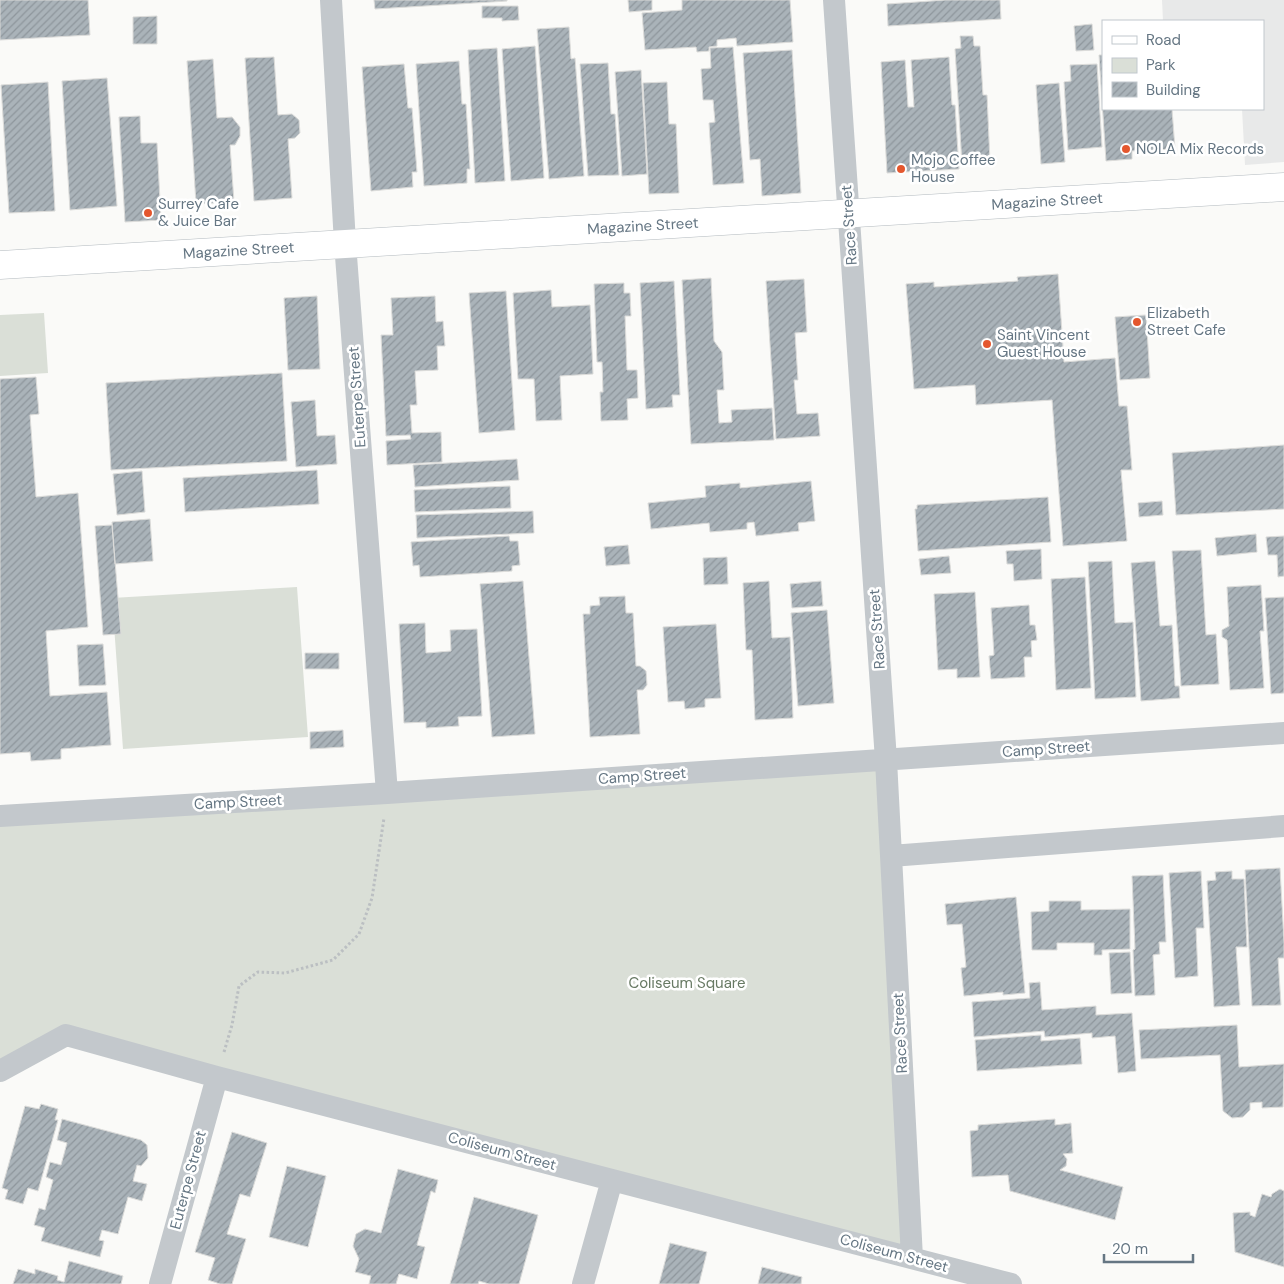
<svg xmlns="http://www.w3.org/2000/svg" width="1284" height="1284" font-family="'DM Sans',sans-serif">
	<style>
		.built { fill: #e8e9e9 }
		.green { fill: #dadfd7 }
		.building { fill: url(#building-hatch); stroke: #dcdcda }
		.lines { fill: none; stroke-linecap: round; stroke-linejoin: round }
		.secondary-casing { stroke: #b3babf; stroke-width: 29 }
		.path { stroke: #bbbfc2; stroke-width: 3; stroke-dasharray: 2.5 2.5; stroke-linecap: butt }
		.street { stroke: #c3c8cc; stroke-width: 22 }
		.secondary { stroke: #fff; stroke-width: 28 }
		.poi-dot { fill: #e4572e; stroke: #fff; stroke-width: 2 }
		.labels { text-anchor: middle; stroke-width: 5; stroke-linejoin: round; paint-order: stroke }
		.poi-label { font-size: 15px; fill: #657683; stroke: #fff; text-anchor: start }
		.street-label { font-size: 15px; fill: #657683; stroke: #fff }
		.park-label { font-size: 15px; fill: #687a64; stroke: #fff }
	</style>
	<defs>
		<pattern id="building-hatch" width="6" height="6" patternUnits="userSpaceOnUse" patternTransform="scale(1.25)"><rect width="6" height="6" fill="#aab3b9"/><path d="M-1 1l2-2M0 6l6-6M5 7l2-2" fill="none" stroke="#8e969c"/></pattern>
	</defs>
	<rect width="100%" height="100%" fill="#fafaf8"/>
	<path class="built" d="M1162,0H1284V162L1245,165L1242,109H1263V21H1238L1237,20L1163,21Z"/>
	<path class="green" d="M44,313L48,373L0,376V315Z
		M297,587L308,737L123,749L112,598Z
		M886,760L912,1258L66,1035L0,1071V816Z"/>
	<path class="building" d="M0,0H88L90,35L0,40Z
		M374,0H507V1L375,9Z
		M628,0H652V10L629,12Z
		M682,0H790L793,42L737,46L736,38L717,40V46L709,47V51L697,52L696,47L645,50L642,13L682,10Z
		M946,0H1000L1001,19L888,26L887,4Z
		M482,6H518L519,20L502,21V18H482Z
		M157,16V44H133V17Z
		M1092,24L1094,50L1076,51L1074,26Z
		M569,27L571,59L575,58L584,176L549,179L537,29Z
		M960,36H973L974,46H980L983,95H987L990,162L962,164L955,49L961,48Z
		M535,46L544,178L511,181L502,49Z
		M733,47L744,183L713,185L709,123L715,122L713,100H703L701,69L711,68L710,48Z
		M497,48L505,181L475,183L468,50Z
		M792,50L801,193L762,196L760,159L750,160L743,53Z
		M1099,55H1103V109H1172L1175,149L1132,151V159L1106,161Z
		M274,57L278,115L292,114L299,120L300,133L295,138L288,139L292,198L254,201L245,58Z
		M949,57L952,105H955L959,169L887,173L881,62L905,60L908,107H914L911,60Z
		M213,59L217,118L232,117L240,127V136L235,145H230L234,202L196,204L187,61Z
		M459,61L462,104H466L470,169H467V183L424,186L416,64Z
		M608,63L611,114H615L619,175L588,176L580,64Z
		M404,64L408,108H412L417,172H412L413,187L371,191L362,67Z
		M1097,64L1102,147L1068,150L1064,82L1071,81L1070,65Z
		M641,70L647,174L622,176L615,72Z
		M107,78L117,206L70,210L62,81Z
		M48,82L55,211L9,213L1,85Z
		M667,82L669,124H676L679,193L649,194L643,83Z
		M1059,83L1065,162L1041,164L1036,85Z
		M140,116L141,143H157L161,220L125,222L119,117Z
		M1058,274L1064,362L1115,358L1119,406H1127L1132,470H1121L1127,541L1063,546L1052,400L976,405L975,385L914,389L906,284L934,282V287L1018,281L1017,277Z
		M711,278L714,341L722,352L724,390H717L719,423L732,422L731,410L772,408L774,440L691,444L682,280Z
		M804,279L807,332L795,333L798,380H794L797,414L818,413L820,436L776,439L766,281Z
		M674,281L680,395H672L673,407L646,409L640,283Z
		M624,283V293H630L631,316H625L627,370H637L638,398L627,399L628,420L601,421L600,392H603L602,362H597L594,284Z
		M551,290L552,307L590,305L593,374L560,376L562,420L536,421L534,379H518L513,293Z
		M506,291L515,430L479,433L469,293Z
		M317,296L320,369L288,370L284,298Z
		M435,296L436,322L443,321L445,346H437L438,370L415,371L417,405H410L412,433L441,432L442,462L387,465L386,441L411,439L410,435L386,436L381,335H393L391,298Z
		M1146,315L1150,378L1120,380L1115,317Z
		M282,373L287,461L111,470L106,383Z
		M36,377L39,414L30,415L36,497L78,493L88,627L46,631L50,696L107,692L111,745L61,749V759L31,761L30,752L0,754V379Z
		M315,400L317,436L335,435L337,464L296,467L291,402Z
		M1284,445V509L1176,515L1172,453Z
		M517,459L519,480L415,487L413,465Z
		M317,470L319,504L185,512L183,478Z
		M142,471L145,512L117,515L113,474Z
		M811,481L815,521L798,523L799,531L756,536L754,522L747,523V529L710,532L709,523L651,529L648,503L706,497L705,486L740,483V488Z
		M510,486L511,508L415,512L414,490Z
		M1048,497L1051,542L918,551L915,509H917V505Z
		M1162,501L1163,515L1139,517L1138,503Z
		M533,511L534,533L417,538L416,515Z
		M150,519L153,561L115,564L112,522Z
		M112,525L121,634L103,635L95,526Z
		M1256,534L1257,552L1217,556L1215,538Z
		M509,536L510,541H518L520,565L512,566V571L420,577L419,565L413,566L411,542Z
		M1284,536V576L1278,577L1277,555H1268L1266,537Z
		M628,545L630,564L606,566L604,547Z
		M1041,549L1042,579L1014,581L1013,564H1007L1006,551Z
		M1201,550L1206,635L1216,634L1219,684L1181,686L1172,551Z
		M949,556L951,573L921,575L919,559Z
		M727,557L728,584L704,585L703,558Z
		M1112,561L1115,623L1133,622L1136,697L1095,699L1088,562Z
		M1155,561L1160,626L1172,625L1175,686H1179L1180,698L1141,701L1131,563Z
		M1085,577L1091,688L1056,690L1051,579Z
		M523,581L535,734L492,737L480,584Z
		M769,581L772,638L790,637L793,718L755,720L752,650H746L743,583Z
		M821,581L823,606L792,608L790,584Z
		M1261,585L1264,631H1260L1264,688L1230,690L1227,640L1222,637V630L1229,626L1227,587Z
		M975,592L980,677L957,678V669L938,670L934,594Z
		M625,596L626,613H633L636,666H640L646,671L647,685L643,690H637L640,734L590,737L583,614H590V606L600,605L599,597Z
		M1284,597V693L1271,694L1265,598Z
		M1029,605L1030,625H1035L1037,640L1031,641L1032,657H1024L1025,677L991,679L989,656L994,655L991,608Z
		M827,610L834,703L798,706L791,613Z
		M425,623L426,653L451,651L450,630L477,629L482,716L458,717L459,726L426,728V722L404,723L399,624Z
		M716,624L721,698L705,699V707L685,709L684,701L668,702L663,627Z
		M103,644L106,685L79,686L77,645Z
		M305,653H339V669H305Z
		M343,730L344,747L310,749V732Z
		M1280,868L1284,942V958H1278L1281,1005L1252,1006L1245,870Z
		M1201,871L1204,928H1196L1198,976L1175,978L1169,873Z
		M1232,871V879H1244L1247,947H1236L1240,1005L1214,1007L1207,881L1216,880L1215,872Z
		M1163,875L1166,942H1159L1160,954L1153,955L1155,995L1135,996L1133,950L1135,949L1132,876Z
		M1016,897L1025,993L1003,995V992L964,996L961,968L966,967L962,924L947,925L945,904Z
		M1049,901H1081V910L1130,909V949L1102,950V955H1094V943H1057V950H1032L1031,912L1049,911Z
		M1130,952L1132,993L1111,994L1109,953Z
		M1040,982L1042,1010L1096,1006V1015L1132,1013L1136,1071L1118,1073L1115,1036L1092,1038V1033L1045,1037L1044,1031L974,1037L972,1002L1030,998L1029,983Z
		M1237,1025L1239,1067L1284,1064L1283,1107L1262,1108V1102L1250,1103V1110L1243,1117L1232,1118L1223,1111L1220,1055L1141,1059L1139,1030Z
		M1041,1035V1041L1080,1038L1082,1064L977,1071L975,1040Z
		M41,1104L58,1109L55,1120H58L38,1191L28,1188L23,1204L5,1199L8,1190L2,1188L25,1106L39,1109Z
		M62,1119L141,1140L147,1145L148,1158L141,1166L137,1165L133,1181L147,1184L142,1201L128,1197L118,1234L102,1230L99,1240L104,1241L100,1257L41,1241L45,1228L34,1225L39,1208L45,1210L53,1180L46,1177L50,1162L61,1165L67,1143L57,1140Z
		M1055,1119V1125L1071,1123L1073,1153L1063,1154L1067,1159L1066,1166L1060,1170L1123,1187L1115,1220L1010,1191L1008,1175L972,1177L970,1131L978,1130V1125Z
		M232,1132L267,1143L250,1197L240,1194L227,1234L246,1239L232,1284H220L208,1280L215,1258L195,1252Z
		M287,1166L326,1176L308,1247L269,1237Z
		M398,1169L438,1180L435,1193L431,1191L417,1245L425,1247L417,1279L399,1274L396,1284H369L371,1276L355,1272L359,1259L353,1246L356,1234L365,1229L381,1233Z
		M1280,1189L1284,1191V1267L1235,1252L1233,1213L1250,1212V1215L1255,1217L1262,1194L1271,1197L1272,1194Z
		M474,1197L538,1215L519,1284H489L479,1281L478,1284H450Z
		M670,1243L707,1252L699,1284H659Z
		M69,1261L123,1276L121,1284H13L18,1269L35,1274V1269L58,1276L57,1280L64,1282Z
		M762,1267L802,1277L801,1284H758Z"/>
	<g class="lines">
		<g class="secondary-casing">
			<g id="secondary">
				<path id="s1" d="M0,265L1284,187"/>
			</g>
		</g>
		<path class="path" d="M224,1052L232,1025L239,986L258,972L285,973L333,960L359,934L372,898L384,818"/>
		<path class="street" d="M331,0L345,243L387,793
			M834,0L886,760L912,1258
			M0,816L387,793L1284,733
			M891,856L1284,826
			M0,1071L66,1035L217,1077L1011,1284
			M160,1284L217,1077
			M583,1284L612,1180"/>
		<use href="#secondary" class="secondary"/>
	</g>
	<g class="poi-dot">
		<circle cx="1126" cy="149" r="5"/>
		<circle cx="901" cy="169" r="5"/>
		<circle cx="148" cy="213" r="5"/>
		<circle cx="1137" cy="322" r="5"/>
		<circle cx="987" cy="344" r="5"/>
	</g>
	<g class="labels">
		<g class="poi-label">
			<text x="1136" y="154">NOLA Mix Records</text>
			<text x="911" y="165">Mojo Coffee<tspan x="911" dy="17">House</tspan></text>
			<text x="158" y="209">Surrey Cafe<tspan x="158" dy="17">&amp; Juice Bar</tspan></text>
			<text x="1147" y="318">Elizabeth<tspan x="1147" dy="17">Street Cafe</tspan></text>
			<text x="997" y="340">Saint Vincent<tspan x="997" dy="17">Guest House</tspan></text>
		</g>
		<g class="street-label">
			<text dy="5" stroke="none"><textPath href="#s1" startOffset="1049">Magazine Street</textPath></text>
			<text dy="5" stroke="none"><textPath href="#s1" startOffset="644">Magazine Street</textPath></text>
			<text transform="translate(849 225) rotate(-94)" y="5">Race Street</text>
			<text dy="5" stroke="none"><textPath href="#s1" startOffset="239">Magazine Street</textPath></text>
			<text transform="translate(357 397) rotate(-94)" y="5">Euterpe Street</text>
			<text transform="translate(877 629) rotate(-94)" y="5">Race Street</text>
			<text transform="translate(1046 749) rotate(-4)" y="5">Camp Street</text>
			<text transform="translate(642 776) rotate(-4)" y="5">Camp Street</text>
			<text transform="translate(238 802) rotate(-3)" y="5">Camp Street</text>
			<text transform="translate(900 1033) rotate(-93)" y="5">Race Street</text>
			<text transform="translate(502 1151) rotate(15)" y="5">Coliseum Street</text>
			<text transform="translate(188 1180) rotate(-75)" y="5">Euterpe Street</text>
			<text transform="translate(894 1253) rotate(15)" y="5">Coliseum Street</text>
		</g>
		<g class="park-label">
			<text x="687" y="988">Coliseum Square</text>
		</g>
	</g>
	<rect x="1102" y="20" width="162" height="90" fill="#ffffff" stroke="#c1c8cd"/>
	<rect x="1112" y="36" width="25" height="8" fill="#ffffff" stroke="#c1c8cd"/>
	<text x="1146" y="45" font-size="15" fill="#657683">Road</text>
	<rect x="1112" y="58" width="25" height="15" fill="#dadfd7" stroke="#c1c8cd"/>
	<text x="1146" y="70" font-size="15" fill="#657683">Park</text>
	<rect x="1112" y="82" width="25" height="15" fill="url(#building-hatch)" stroke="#c1c8cd"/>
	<text x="1146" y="95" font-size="15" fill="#657683">Building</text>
	<path d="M1104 1254v8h89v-8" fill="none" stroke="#657683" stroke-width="2.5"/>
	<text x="1112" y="1254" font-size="15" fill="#657683" stroke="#ffffff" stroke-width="4" paint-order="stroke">20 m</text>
</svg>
